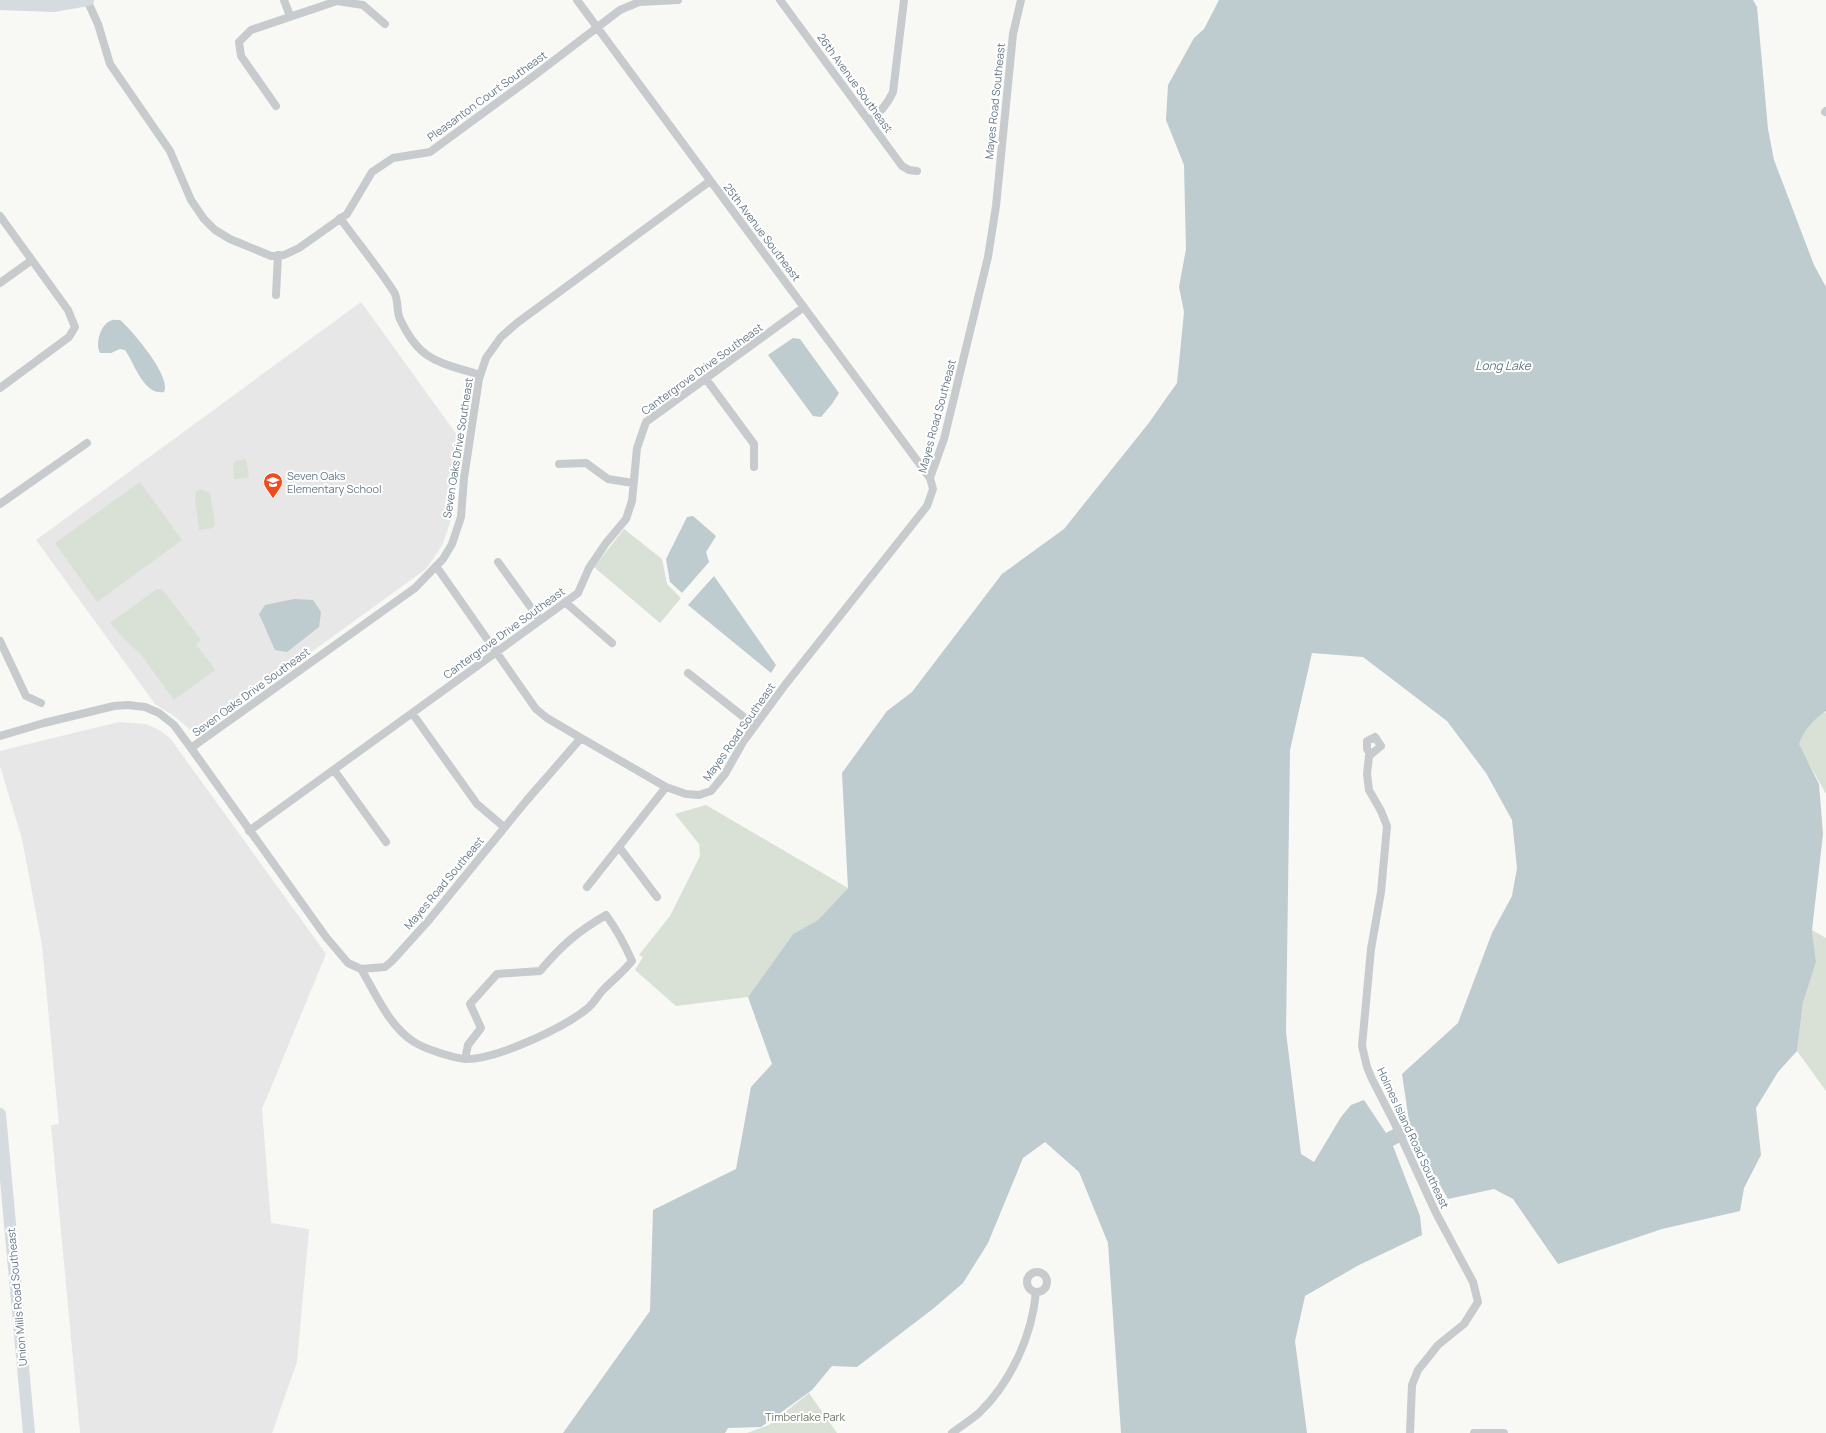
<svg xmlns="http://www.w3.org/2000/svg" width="1826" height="1433" font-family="Manrope,sans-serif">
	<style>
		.built { fill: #e6e7e6 }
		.green { fill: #d9e0d5 }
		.water { fill: #becbcf; fill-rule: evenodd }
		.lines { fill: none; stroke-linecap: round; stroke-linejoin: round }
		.street { stroke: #c7cbce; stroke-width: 8 }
		.secondary { stroke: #d6dbdf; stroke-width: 12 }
		.labels { text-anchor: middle; stroke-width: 4; stroke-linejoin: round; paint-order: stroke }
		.street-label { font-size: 11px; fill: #657988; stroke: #fff }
		.poi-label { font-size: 11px; fill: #657988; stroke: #fff; text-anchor: start }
		.park-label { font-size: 11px; fill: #667960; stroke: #fff }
		.water-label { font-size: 12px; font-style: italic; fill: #607b83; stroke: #fff }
	</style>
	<rect width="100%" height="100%" fill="#f8f8f5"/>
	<path class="built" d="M361,302L460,439L457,476L450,523L442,546L426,569L201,732H193L174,716L155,704L36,540Z
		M119,722L146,724L159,730L170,738L326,954L262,1109L271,1223L309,1229L297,1362L272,1433H80L51,1125L59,1124L42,945L22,839L0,766V751Z"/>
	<path class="green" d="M246,459L249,476L247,478L234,479L233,463L236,461Z
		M140,482L182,540L97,602L55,543Z
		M200,489L210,493L215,524L213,528L199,530L195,499L196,492Z
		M624,529L662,559L667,584L681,598L660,623L594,567Z
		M157,589H162L201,640L196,644L215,670L174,700L139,652L130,645L110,623Z
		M1825,712L1826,714V794L1798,744C1803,730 1813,721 1825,712Z
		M706,805L848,888L818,920L793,934L748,997L676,1006L635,970L643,957L639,955L670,916L700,856L699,844L675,814Z
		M1812,930L1826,938V1091L1797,1051L1803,1003L1816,962Z
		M809,1393L837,1433H747L769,1425Z"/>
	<path class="water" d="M1219,0H1753L1757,7L1768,129L1774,160L1814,265L1826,287V711C1814,720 1804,729 1799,744L1819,784L1823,834L1812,930L1816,962L1803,1003L1797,1051L1778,1072L1756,1108L1761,1155L1744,1188L1740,1211L1662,1229L1558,1264L1513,1199L1494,1189L1448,1199L1412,1136L1393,1146L1420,1216L1422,1235L1359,1265L1305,1296L1295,1341L1307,1433H1121L1108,1243L1079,1172L1045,1142L1023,1158L988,1243L963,1283L934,1308L857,1367L832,1366L812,1390L761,1427L728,1428L725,1433H563L650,1311L653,1210L736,1169L751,1087L772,1064L748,997L793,934L818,920L848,888L842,773L887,711L912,692L1002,574L1064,529L1148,424L1177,383L1184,312L1179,287L1186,249L1184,165L1166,120L1168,85L1194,38L1204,29ZM1312,653L1363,657L1447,721L1486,773L1512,820L1517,868L1512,896L1492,933L1458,1023L1402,1074L1409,1121L1386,1133L1364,1100L1351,1105L1341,1117L1314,1162L1301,1154L1286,1032L1290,750Z
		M120,320C132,330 172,377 164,392C143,395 135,364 125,350L120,349L111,353H100C95,345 100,325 110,321C113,319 117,320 120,320Z
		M793,338L800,339L839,393L832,404L821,417L813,416L768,355Z
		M693,516L716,536L706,552L709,562L682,593L670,582L666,559L687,517Z
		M714,576L776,665L771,673L688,605Z
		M294,599L313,600L321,612L319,627L287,652L275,650L259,614L265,605Z"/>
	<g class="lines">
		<path class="street" d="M87,0L98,24L110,64L170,151L191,200L204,219L215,230L230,239L271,256L284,255L299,248L347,214L372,172L393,158L430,152L535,75L620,10L639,2L678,0
			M284,0L290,16
			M577,0L930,478
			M780,0L902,166L909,170L917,171
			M276,106L241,56L239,42L251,30L337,1L363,5L385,24
			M1825,112L1826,111
			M869,121C880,113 887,105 893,92L904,0
			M0,216L68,310L75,327L69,337L0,388
			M340,218C358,243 378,267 394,292C399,300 396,311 400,319C420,362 439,362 480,375
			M0,283L32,260
			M276,295L278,255
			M706,379L754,444V467
			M559,464L586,463L608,479L633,483
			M0,504L87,443
			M498,562L540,620
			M436,566L536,709L547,718L581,738
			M565,602L612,643
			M0,641L26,696L41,703
			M688,673L755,726
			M412,713L477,804L504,827
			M0,736L44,723L114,706L128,705L145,707L159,713L174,725L191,748L326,937L348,963L361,969L385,967L392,961L429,920L527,800L581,738L666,787L686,794L699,795L711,791L725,774L743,742L785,685L927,506L933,489L930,478L944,439L988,257L996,206L1013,34L1021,0
			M191,748L415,588L443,559L452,544L461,517L464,478L479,379L486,358L501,337L517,323L710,181
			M1370,754L1367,749V741L1375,737L1381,746L1369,756L1367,774L1369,790L1381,811L1387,826L1381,892L1371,949L1362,1046L1367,1067L1372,1079L1395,1124L1436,1213L1473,1282L1478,1302L1464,1324L1438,1345L1418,1370L1412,1385L1410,1433
			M334,770L386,842
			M249,831L578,593L589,568L606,543L626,519L632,501L637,448L646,422L804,307
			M619,847L657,897
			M587,887L666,787
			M361,969C376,994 389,1026 414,1042C425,1049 453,1058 466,1059C497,1059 564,1028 588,1008C594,1003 598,995 604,989C613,980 623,972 632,961C625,945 617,930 606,915C577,932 562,945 540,971L497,974L470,1004L481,1028L468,1045L465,1059
			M1027 1282a10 10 0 1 1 20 0a10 10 0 1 1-20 0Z
			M952,1433C961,1426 971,1420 979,1413C1011,1382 1032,1336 1036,1292
			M1474,1433H1504"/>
		<path class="secondary" d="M0,4L53,6L88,0
			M0,1114L29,1433"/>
	</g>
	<defs>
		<g id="school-pin" transform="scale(1)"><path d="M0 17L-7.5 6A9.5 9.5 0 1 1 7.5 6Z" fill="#f04b1d" stroke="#fff"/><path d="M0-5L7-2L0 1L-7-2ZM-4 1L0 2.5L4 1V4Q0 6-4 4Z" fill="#fff"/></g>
	</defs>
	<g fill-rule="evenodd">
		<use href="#school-pin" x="273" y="482"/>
	</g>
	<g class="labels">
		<g class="street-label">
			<text transform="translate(855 83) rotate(54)" y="4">26th Avenue Southeast</text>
			<text transform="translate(487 96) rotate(-36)" y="4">Pleasanton Court Southeast</text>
			<text transform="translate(995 101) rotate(-84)" y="4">Mayes Road Southeast</text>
			<text transform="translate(762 232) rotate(53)" y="4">25th Avenue Southeast</text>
			<text transform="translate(702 369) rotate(-36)" y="4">Cantergrove Drive Southeast</text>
			<text transform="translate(937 416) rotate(-75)" y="4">Mayes Road Southeast</text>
			<text transform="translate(458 448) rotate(-81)" y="4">Seven Oaks Drive Southeast</text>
			<text transform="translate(504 633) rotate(-36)" y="4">Cantergrove Drive Southeast</text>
			<text transform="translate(251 692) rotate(-36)" y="4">Seven Oaks Drive Southeast</text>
			<text transform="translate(739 732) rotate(-55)" y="4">Mayes Road Southeast</text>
			<text transform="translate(444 883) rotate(-50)" y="4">Mayes Road Southeast</text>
			<text transform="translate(1413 1138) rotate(65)" y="4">Holmes Island Road Southeast</text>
			<text transform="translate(17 1297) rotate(-95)" y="4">Union Mills Road Southeast</text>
		</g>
		<g class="poi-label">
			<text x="287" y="480">Seven Oaks<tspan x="287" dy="13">Elementary School</tspan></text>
		</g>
		<g class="park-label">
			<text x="805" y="1421">Timberlake Park</text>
		</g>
		<g class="water-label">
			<text x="1503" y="370">Long Lake</text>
		</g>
	</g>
</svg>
